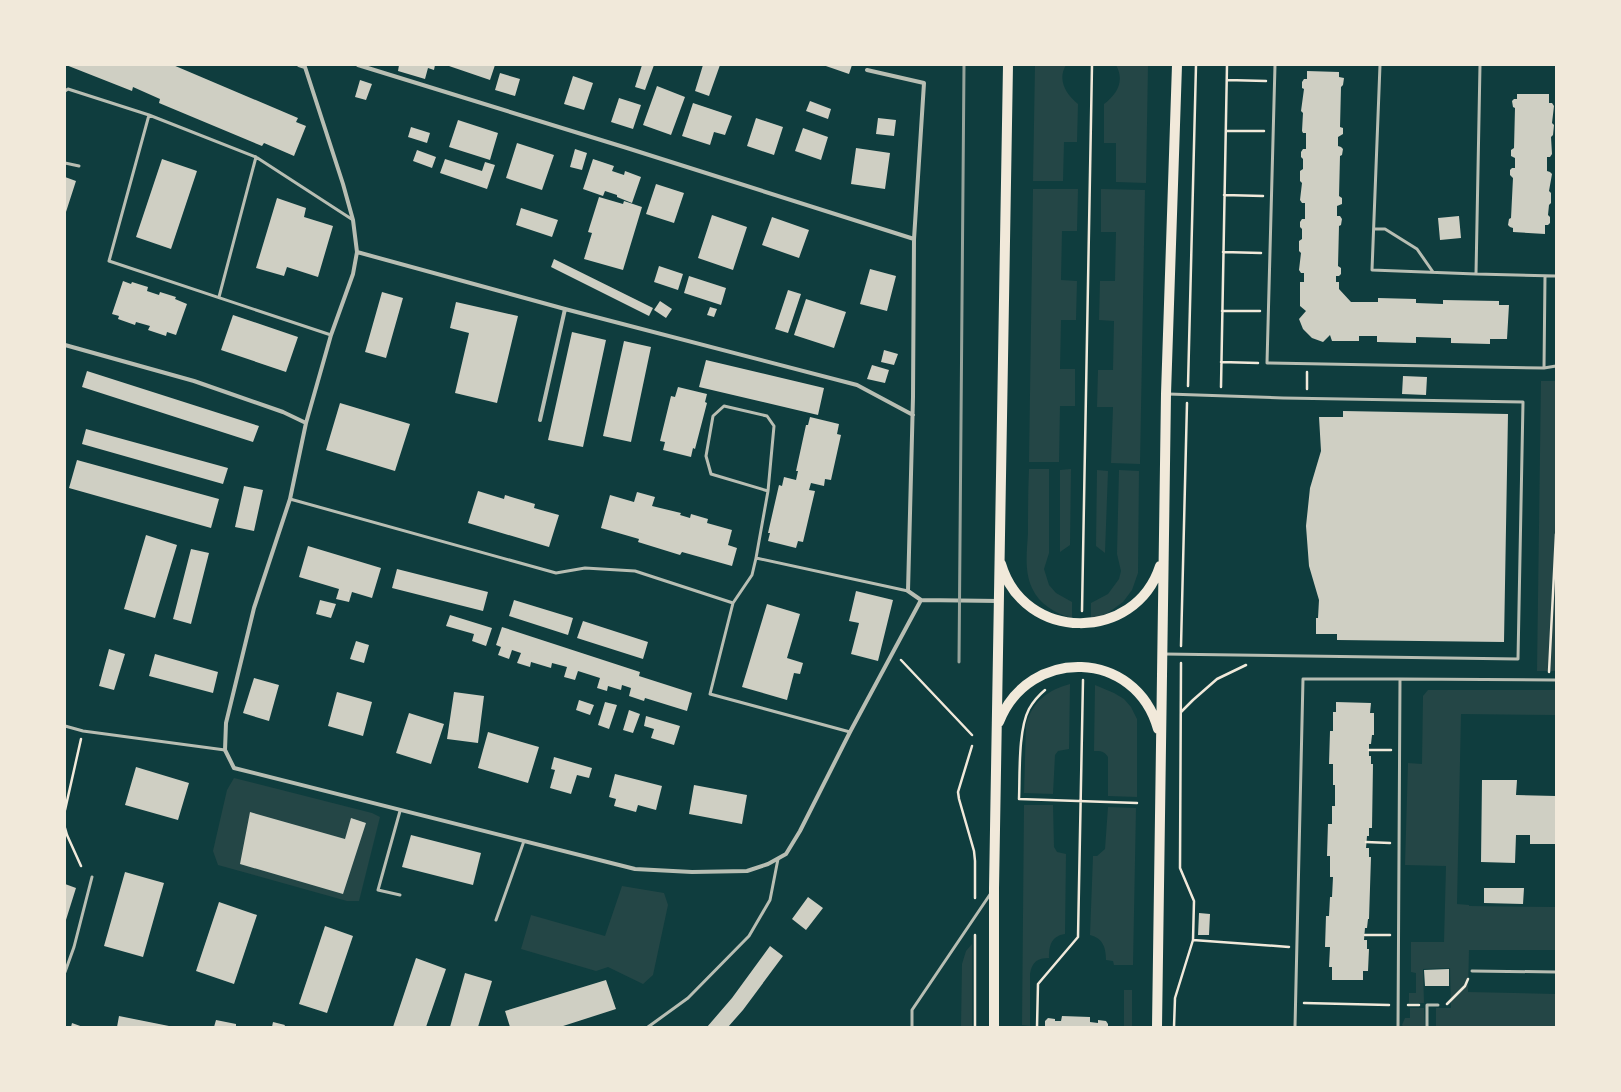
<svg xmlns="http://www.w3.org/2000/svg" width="1621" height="1092" font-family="Lato,sans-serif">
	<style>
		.green { fill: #244646 }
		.building { fill: #cfcfc3 }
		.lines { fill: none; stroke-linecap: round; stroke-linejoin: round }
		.path { stroke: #f1e9da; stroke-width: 2.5 }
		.service { stroke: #b8beb3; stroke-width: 3 }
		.minor { stroke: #b8beb3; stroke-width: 4 }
		.primary { stroke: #f1e9da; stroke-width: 10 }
		.rail { stroke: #97a49c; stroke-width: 3 }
	</style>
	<rect width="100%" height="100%" fill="#0f3d3e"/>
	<path class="green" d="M1035,65H1066C1057,80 1066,94 1078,104L1077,142H1064L1063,181H1033Z
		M1116,65H1148L1146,183L1116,182V143H1104V104C1117,94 1125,81 1116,65Z
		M1033,189H1078L1077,231H1062L1061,280L1077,281L1076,320H1061L1060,369H1075V406H1060L1059,462H1029Z
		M1101,189L1145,190L1140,464L1111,463L1113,407H1097L1098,370H1113L1114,321L1099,320L1100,281H1115L1116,232H1101Z
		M1541,381H1556V671H1537Z
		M1029,469H1049V553L1044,569L1049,585L1056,593L1072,602V618C1056,614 1039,604 1032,588C1024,571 1027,551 1028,533C1028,512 1028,490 1029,469Z
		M1071,469L1070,545L1060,552V470Z
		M1097,470L1108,471L1105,553L1096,546Z
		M1119,470L1139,471L1138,573L1132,590L1123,602L1112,610L1103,616L1091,618V603L1108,594L1119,579L1121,571L1117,554Z
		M1070,684L1069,749L1058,751L1055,755L1053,794L1024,793L1026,724C1033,701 1048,690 1070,684Z
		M1095,685L1114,693L1124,699L1131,707L1137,719V797L1108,796V757C1104,751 1101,751 1094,751Z
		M1428,690H1556V715L1461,714L1457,904L1469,905V906L1556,907V950H1469L1468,992L1556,994V1027H1436V1008H1451L1450,968L1423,969L1424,1003H1409V993H1416V973L1411,972V942H1444L1446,866L1405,865L1408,763L1422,764L1423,696Z
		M234,778L372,813L380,817L359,901H347L218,865L213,851L227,790Z
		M1024,805H1053L1054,847L1057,852L1066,854L1065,934C1051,936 1049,946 1049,958C1037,958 1032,962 1030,974V1026L1022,1025Z
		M1108,807L1136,808L1133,965H1114L1113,961L1106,960C1106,948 1103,938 1090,935L1093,856H1097L1105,849Z
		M622,886L664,893L668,905L653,975L643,984L608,967L596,971L521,949L531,915L605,936Z
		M972,944V1027H961L962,964L966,951Z
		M1124,990H1132V1026H1124Z
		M1410,1008H1424L1425,1027H1404L1402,1025L1405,1018H1410Z"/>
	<path class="building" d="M66,65H173L298,118L296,122L306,126L294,156L264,143L262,146L159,103L160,99L133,87L132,91Z
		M399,65H435L434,70L428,68L425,79L398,71Z
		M449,65H495L490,80L449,66Z
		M642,65H654L645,90L635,87Z
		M703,65H720L709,96L695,91Z
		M823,65H852L849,74Z
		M1307,71L1339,72V77L1344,78L1343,85L1341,87L1340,127L1343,128V134L1338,137V146L1341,147L1343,149L1342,155L1340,156L1339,196L1342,198V204L1337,206V216H1340L1342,219L1341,225L1339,226L1338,266L1341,268V274L1339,276H1336V282H1339V289L1351,302H1378V298L1416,299V303L1443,304V300L1499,301V305H1509L1507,339H1490V344L1451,343V338L1416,337V343L1377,342V336H1359V341H1332L1330,335L1323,342L1312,338L1303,329L1299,319L1306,311L1300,306V282H1304V273H1301L1299,270L1301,253L1299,251V241L1302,239V229L1300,227V222L1302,219H1305V203H1302L1300,200L1302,183L1300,181V171L1303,169V159L1301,157V152L1303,149H1306V133H1303L1302,131L1303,113L1301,111L1304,89L1302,88V82L1304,79H1307Z
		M500,73L520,79L515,96L495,90Z
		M573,76L593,83L584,110L564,104Z
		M360,80L372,84L366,100L355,97Z
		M657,86L685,97L671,135L643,125Z
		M1517,94H1549V103H1552L1554,106L1552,123L1554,125L1553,135L1551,137L1552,154L1550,157H1547V171L1550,172L1552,174L1549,191L1551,193V203L1549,205L1548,215L1550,217V223L1548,225H1545V234L1513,232V228L1510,227L1508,225L1509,219L1511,218L1513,178L1510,175V170L1512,168H1515V158L1511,156V150L1514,148L1515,108L1513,107L1512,101L1514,99H1517Z
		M619,98L641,105L633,129L611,122Z
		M810,101L831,109L828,119L806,111Z
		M693,103L732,116L725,135L714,132L710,145L682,136Z
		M756,118L783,127L774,155L747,146Z
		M878,118L896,120L894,136L876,134Z
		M458,120L498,133L490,160L449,147Z
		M411,127L430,133L427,143L408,137Z
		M803,128L828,137L821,160L795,151Z
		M517,143L554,155L542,190L506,178Z
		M856,148L890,153L885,189L851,184Z
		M575,149L587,153L582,170L570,167Z
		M417,150L436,157L432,168L413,161Z
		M162,159L197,171L171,249L136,237Z
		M445,159L482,171L485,162L495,165L487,189L440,173Z
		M593,159L614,166L612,171L624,175L625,171L641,177L632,203L617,197V195L605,191L603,196L583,189Z
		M65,177L76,181L65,215Z
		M656,184L684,193L674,223L646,214Z
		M599,197L623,204L624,201L642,207L623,270L584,259L592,233L588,232Z
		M277,198L306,208L304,217L333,226L318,277L287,267L284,276L256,268Z
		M521,208L558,220L552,237L516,225Z
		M712,215L747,227L733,270L698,258Z
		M1459,216L1461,238L1440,240L1438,218Z
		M772,217L809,230L799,258L762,245Z
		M554,259L653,308L649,316L551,267Z
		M659,266L683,274L678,290L654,282Z
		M870,269L896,276L887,311L860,304Z
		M689,276L726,288L721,305L684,293Z
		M123,281L131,284L132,282L148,287L147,291L159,295L160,292L176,297L175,299L187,304L176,335L167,332L166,336L148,330L150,326L136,322L135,325L118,319L119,316L112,314Z
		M788,290L801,294L788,333L775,329Z
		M382,292L403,298L386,358L365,352Z
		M806,299L846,312L834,348L794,335Z
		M660,301L672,309L666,318L654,310Z
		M456,302L518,316L497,403L455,393L469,333L450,328Z
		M710,307L717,309L714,317L707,315Z
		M233,315L298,337L286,372L221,350Z
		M572,332L606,340L583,447L548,440Z
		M624,341L651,347L631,442L603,436Z
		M884,350L898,354L894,365L881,362Z
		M706,360L824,388L818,415L699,387Z
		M872,365L889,370L885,383L867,379Z
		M87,371L259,426L253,442L82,387Z
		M1403,376L1427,377L1426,395L1402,394Z
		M678,387L707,394L705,402L707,403L695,449L693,448L691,457L663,450L665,442L660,441L671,396L675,397Z
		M340,403L410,424L395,471L326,450Z
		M1343,411L1508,414L1504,642L1337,640V634H1316V618H1318L1319,600L1309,566L1306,526L1310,488L1321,451L1319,417H1343Z
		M810,417L839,424L837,434L841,435L831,480L825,479L824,486L811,483L809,490L815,491L803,542L798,541L796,548L768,541L770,533H768L779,485L782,486L784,477L796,480L798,471H796L806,425H808Z
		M86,429L228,468L223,484L82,444Z
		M77,460L219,499L211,528L69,488Z
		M244,486L263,490L254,531L235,527Z
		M478,491L504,499L505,495L535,504L534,508L559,515L549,547L468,523Z
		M637,492L655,497L652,506L681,513L680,515L690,518L691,514L708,519L707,523L732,530L728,545L737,548L732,566L682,552L680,555L638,542L639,539L601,528L610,495L634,502Z
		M146,535L177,545L155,618L124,609Z
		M308,546L381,568L372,598L352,592L349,602L336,599L339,589L299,577Z
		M191,549L209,553L191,624L173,619Z
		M397,569L488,592L483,611L392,588Z
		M856,591L893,600L878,661L851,654L859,623L849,621Z
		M320,600L336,604L331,618L316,614Z
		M514,600L573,618L568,635L509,616Z
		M767,604L800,614L787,658L803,663L800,674L794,673L787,700L742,687Z
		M450,615L492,628L486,646L472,641L474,634L446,626Z
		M583,621L648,642L643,659L577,638Z
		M502,627L640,672L639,676L692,693L687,711L645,698L644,701L629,696L631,688L622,685L621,690L608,686L607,691L597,688L600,678L578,671L575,680L564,677L567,667L552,663L551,668L531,662L530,667L517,663L521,653L512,650L509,659L498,655L501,647L496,645Z
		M356,641L369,645L364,663L350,659Z
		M109,649L125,654L114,690L99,686Z
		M155,654L218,672L213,693L149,676Z
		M254,678L279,685L269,721L243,713Z
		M337,692L372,702L363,736L328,726Z
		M454,692L484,696L478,743L447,739Z
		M579,700L594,705L590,715L576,710Z
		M605,702L617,705L609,729L598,725Z
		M1336,702L1371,703L1370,713H1374V735H1372L1371,744H1369V756H1371V764H1373L1372,828H1369V836H1367L1366,848H1369V857H1371L1369,919H1368L1367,928H1365L1364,940H1367V949H1369L1368,971H1363V980H1332V967H1329L1330,947H1325L1326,916H1329L1330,897H1332L1333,877H1330V856H1327L1328,824H1332V806H1335V785H1333V764H1329L1330,731H1333V712H1336Z
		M629,710L640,714L633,733L623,730Z
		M409,713L444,724L431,764L396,753Z
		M646,716L680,726L674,745L651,738L654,729L644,726Z
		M488,732L539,747L528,783L478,768Z
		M554,757L592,768L589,778L577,775L571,794L550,788L555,770L551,769Z
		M136,767L189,783L178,820L125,805Z
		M615,774L662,786L656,810L638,805L636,812L614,806L616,799L609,797Z
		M1482,780H1517L1516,795L1556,796V844H1530V835H1516L1515,863L1481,862Z
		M694,785L747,795L742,824L689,814Z
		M250,812L345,839L351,818L366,823L343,894L240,864Z
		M411,835L481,853L473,885L402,867Z
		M125,872L164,883L143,957L104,946Z
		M65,884L76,888L65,923Z
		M1484,888H1524L1523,904L1484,903Z
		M808,897L823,908L806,930L792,919Z
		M219,902L257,915L234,984L196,971Z
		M1199,913L1210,914L1209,935H1198Z
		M325,926L353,936L327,1013L299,1004Z
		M770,946L783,956L743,1010L728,1027H707L732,998Z
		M416,958L446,969L426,1027H393Z
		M1449,969V986H1425L1424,970Z
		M465,973L492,981L478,1027H450Z
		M606,980L616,1009L560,1027H510L505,1011Z
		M119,1016L169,1026V1027H117Z
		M1062,1016L1090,1017V1022L1098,1023V1020L1106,1021L1108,1024V1027H1045V1021L1048,1018L1055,1019V1021H1061Z
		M216,1020L236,1024V1027H214Z
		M273,1022L285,1025L284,1027H272Z
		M72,1023L83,1027H71Z"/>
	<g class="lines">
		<path class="path" d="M1227,80L1266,81
			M1226,131H1264
			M1224,195L1263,196
			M1223,252L1261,253
			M1222,311H1260
			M1221,362L1258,363
			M1188,386L1196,65
			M1221,387L1227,65
			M1307,389V372
			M1082,611L1092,65
			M1181,646L1187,403
			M901,660L972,735
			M1549,672L1556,534
			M1045,690C1039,695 1033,702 1029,709C1018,730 1020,774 1019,799L1137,803
			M1181,712L1193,700L1217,679L1246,665
			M972,746L958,792L959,799L974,851L975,861V898
			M1369,750H1391
			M65,810L81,739
			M65,828L67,835L81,866
			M1366,842L1390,843
			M1365,935H1390
			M1193,940L1289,947
			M1304,1003L1389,1005
			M1447,1004L1465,986L1468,979
			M1408,1005H1419
			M975,1027V935
			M1037,1027L1038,984L1078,937L1083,680
			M1174,1027L1175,998L1193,940L1194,901L1180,868L1181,663"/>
		<path class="service" d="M1275,65L1267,363L1544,368L1556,366
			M1380,65L1372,270L1476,274
			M1480,65L1476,274L1556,276
			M65,91L68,89L149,115
			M65,163L79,166
			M1374,229H1385L1417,249L1433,272
			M219,297L256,157
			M331,335L109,261L149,115L256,157L353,220
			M1544,368L1545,276
			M290,499L556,573L585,568L635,571L733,603
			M756,558L768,491L774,426L767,416L724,406L713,416L706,456L711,474L768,491
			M1164,654L1518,659L1523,402L1283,398L1168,394
			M1400,679L1556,680
			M65,726L83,731L225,750
			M850,732L710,694L733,603L752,575L756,558L908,591
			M400,895L378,890L400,811
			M496,920L524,841
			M1472,971L1556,972
			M65,972L74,947L92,877
			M648,1027L688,998L749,936L770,900L778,859
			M912,1027V1010L991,893
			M1295,1027L1303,679H1400L1398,1027
			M1427,1027V1005H1438"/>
		<path class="minor" d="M299,65L305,67L343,184L353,220L357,252L353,274L331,335L306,423L290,499L254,608L226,723L225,750L234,768L635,869L692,872L747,871L768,864L786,854L800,831L850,732L921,600L999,601
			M358,65L627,148L914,239
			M867,70L924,83L914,239L913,397L908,591L921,600
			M357,252L565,309L857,385L913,415
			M65,345L194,381L283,412L306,423
			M540,420L565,309"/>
		<path class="primary" d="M1001,564C1024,642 1135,643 1160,566
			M999,722C1029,646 1136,649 1158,729
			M994,1027V888L1008,65
			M1157,1027L1166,394L1177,65"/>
		<path class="rail" d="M959,662L964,65"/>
	</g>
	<rect width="1621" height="1092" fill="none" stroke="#f1e9da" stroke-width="132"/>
</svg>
